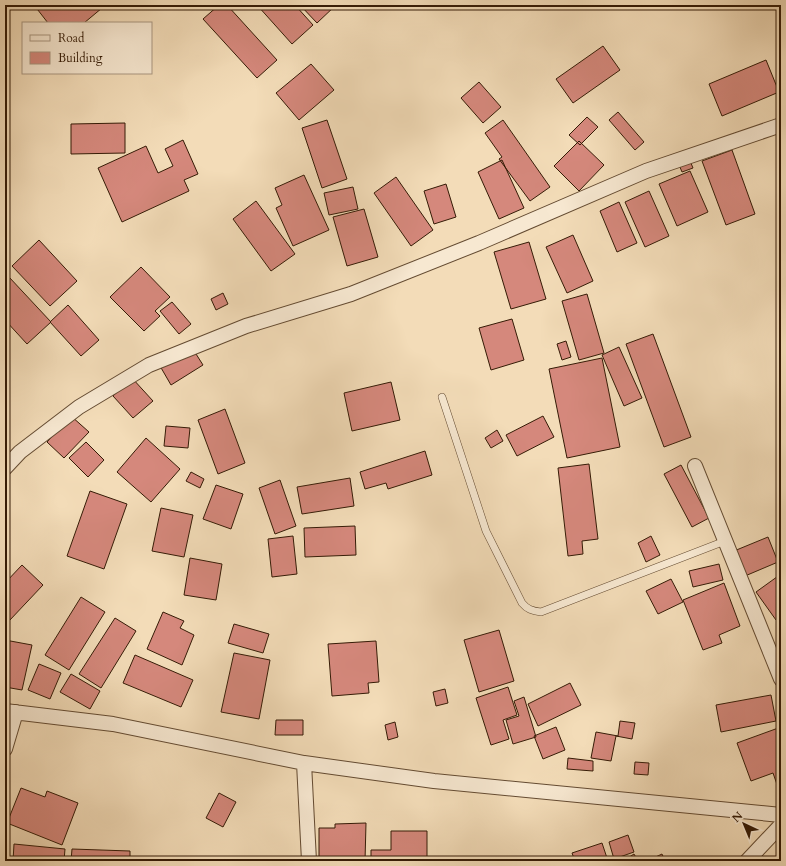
<svg xmlns="http://www.w3.org/2000/svg" width="786" height="866" font-family="Cardo,serif">
	<style>
		.building { fill: #d5887c; stroke: #351b06 }
		.lines { fill: none; stroke-linecap: round; stroke-linejoin: round }
		.service-casing { stroke: #644b32; stroke-width: 8 }
		.minor-casing { stroke: #644b32; stroke-width: 16 }
		.service { stroke: #f7e8d1; stroke-width: 7 }
		.minor { stroke: #f7e8d1; stroke-width: 14 }
	</style>
	<rect width="100%" height="100%" fill="#f3dcb8"/>
	<filter id="stains"><feTurbulence type="fractalNoise" baseFrequency=".005" numOctaves="4"/><feColorMatrix values="0 0 0 0 .2 0 0 0 0 .09 0 0 0 0 .02 0 0 0 .5 -.17"/></filter>
	<radialGradient id="worn" r=".72"><stop offset=".6" stop-color="#630" stop-opacity="0"/><stop offset="1" stop-color="#630" stop-opacity=".3"/></radialGradient>
	<path class="building" d="M34,5H99L102,8L84,23H48Z
		M219,5H227L277,60L257,78L203,19Z
		M257,5H295L313,25L292,44Z
		M300,5H336L317,23Z
		M603,46L620,70L573,103L556,79Z
		M766,60L779,92L722,116L709,84Z
		M311,64L334,90L299,120L276,93Z
		M479,82L501,107L483,123L461,98Z
		M618,112L644,142L635,150L609,120Z
		M587,117L598,127L580,145L569,135Z
		M327,120L347,179L322,188L302,128Z
		M503,120L550,187L530,201L499,159L502,157L485,133Z
		M125,123V153L71,154V124Z
		M183,140L198,174L184,180L189,191L122,222L98,168L146,146L158,173L173,166L165,149Z
		M579,141L604,165L579,191L554,166Z
		M732,150L755,214L726,225L702,161Z
		M688,156L693,168L682,172L677,160Z
		M502,160L524,208L499,219L478,172Z
		M690,171L708,212L677,226L659,184Z
		M304,175L329,230L293,246L276,208L282,205L275,188Z
		M396,177L433,230L411,246L374,193Z
		M446,184L456,217L434,224L424,191Z
		M353,187L358,209L329,215L324,193Z
		M649,191L669,236L645,247L625,202Z
		M256,201L295,254L271,271L233,219Z
		M619,202L637,243L617,252L600,211Z
		M364,209L378,257L347,266L333,217Z
		M573,235L593,281L567,293L546,247Z
		M39,240L77,281L50,306L12,266Z
		M529,242L546,299L511,309L494,252Z
		M141,267L170,297L155,311L160,316L144,331L110,297Z
		M9,277L51,322L27,344L5,320V280Z
		M223,293L228,304L216,310L211,299Z
		M587,294L604,353L579,360L562,301Z
		M172,302L191,324L179,334L160,311Z
		M68,305L99,340L81,356L50,322Z
		M512,319L524,360L491,370L479,328Z
		M653,334L691,437L664,447L626,344Z
		M566,341L571,357L562,360L557,344Z
		M191,346L203,365L171,385L160,366Z
		M619,347L642,398L624,406L602,355Z
		M602,358L620,447L567,458L549,369Z
		M132,378L153,401L133,418L113,396Z
		M391,382L400,420L352,431L344,393Z
		M225,409L245,463L218,474L198,420Z
		M71,416L89,432L64,458L47,442Z
		M543,416L554,437L517,456L506,435Z
		M166,426L190,428L188,448L164,446Z
		M497,430L503,441L491,448L485,438Z
		M146,438L180,469L151,502L117,472Z
		M86,442L104,460L88,477L69,458Z
		M425,451L432,475L388,489L386,483L365,489L360,472Z
		M589,464L598,539L582,541L583,554L568,556L558,468Z
		M681,465L709,518L692,527L664,474Z
		M191,472L204,479L200,488L186,481Z
		M350,478L354,506L302,514L297,487Z
		M280,480L296,526L275,534L259,488Z
		M216,485L243,494L231,529L203,519Z
		M90,491L127,504L104,569L67,556Z
		M161,508L193,515L184,557L152,551Z
		M355,526L356,555L305,557L304,528Z
		M293,536L297,574L272,577L268,539Z
		M651,536L660,555L646,562L638,543Z
		M768,537L778,562L745,576L734,551Z
		M190,558L222,564L216,600L184,595Z
		M719,564L723,580L693,587L689,571Z
		M22,565L43,585L9,621L5,617V583Z
		M781,574V616L776,620L756,592Z
		M671,579L683,602L658,614L646,591Z
		M724,583L740,626L719,635L722,643L703,650L683,600Z
		M81,597L105,612L69,670L45,655Z
		M163,612L184,621L180,628L194,635L182,665L147,649Z
		M115,618L136,631L101,688L79,674Z
		M234,624L269,634L263,653L228,643Z
		M499,630L514,681L479,692L464,640Z
		M5,640L32,645L22,690L5,687Z
		M376,641L379,682L368,683L369,693L332,696L328,644Z
		M234,653L270,660L259,719L221,712Z
		M135,655L193,680L181,707L123,683Z
		M39,664L61,673L50,699L28,690Z
		M71,674L100,691L90,709L60,692Z
		M570,683L581,705L538,726L528,704Z
		M508,687L517,715L503,720L509,739L491,745L476,698Z
		M445,689L448,703L436,706L433,692Z
		M771,695L776,721L721,732L716,705Z
		M524,697L536,737L513,744L506,720L519,716L514,701Z
		M276,720H303V735H275Z
		M620,721L635,723L632,739L616,736L611,761L591,758L596,732L618,736Z
		M395,722L398,737L388,740L385,725Z
		M556,727L565,750L543,759L534,736Z
		M781,727V796L773,773L751,781L737,743Z
		M568,758L593,761V771L567,769Z
		M635,762L649,763L648,775L634,774Z
		M21,788L45,797L47,791L78,803L62,845L7,823Z
		M219,793L236,802L223,827L206,818Z
		M366,823L365,861H319V828H335V824Z
		M391,831H427V861H371V850H391Z
		M628,835L634,852L614,859L609,842Z
		M602,843L608,861H575L572,853Z
		M14,844L65,849L64,861H13Z
		M72,849L130,851V861H71Z
		M634,854L638,861H623Z
		M662,854L665,861H647Z"/>
	<g class="lines">
		<g class="service-casing">
			<path id="service" d="M442,397L486,531L522,603C527,609 532,611 541,612L725,541"/>
		</g>
		<g class="minor-casing">
			<path id="minor" d="M695,466L781,679
				M5,468L20,452L79,407L149,365L246,326L351,294L479,243L646,171L781,125
				M5,711L113,724L304,763L434,781L781,815
				M5,749L16,712
				M304,763L309,861
				M747,861L781,825"/>
		</g>
		<use href="#service" class="service"/>
		<use href="#minor" class="minor"/>
	</g>
	<rect width="786" height="866" fill="none" stroke="#f3dcb8" stroke-width="20"/>
	<rect x="6" y="6" width="774" height="854" fill="none" stroke="#351b06" stroke-width="2"/>
	<rect x="10" y="10" width="766" height="846" fill="none" stroke="#351b06"/>
	<rect x="22" y="22" width="130" height="52" fill="#f7e8d1" stroke="#a99680"/>
	<rect x="30" y="35" width="20" height="6" fill="#f7e8d1" stroke="#a99680"/>
	<text x="58" y="42" font-size="12" fill="#351b06">Road</text>
	<rect x="30" y="52" width="20" height="12" fill="#d5887c" stroke="#a99680"/>
	<text x="58" y="62" font-size="12" fill="#351b06">Building</text>
	<g transform="translate(744 824) rotate(316)" stroke="#f7e8d1" stroke-width="3" paint-order="stroke">
	<path d="M0-3L7 15L0 10L-7 15Z" fill="#351b06"/>
	<text y="-6" font-size="11" font-weight="bold" text-anchor="middle" fill="#351b06">N</text>
	</g>
	<rect width="100%" height="100%" filter="url(#stains)"/>
	<rect width="100%" height="100%" fill="url(#worn)"/>
</svg>
